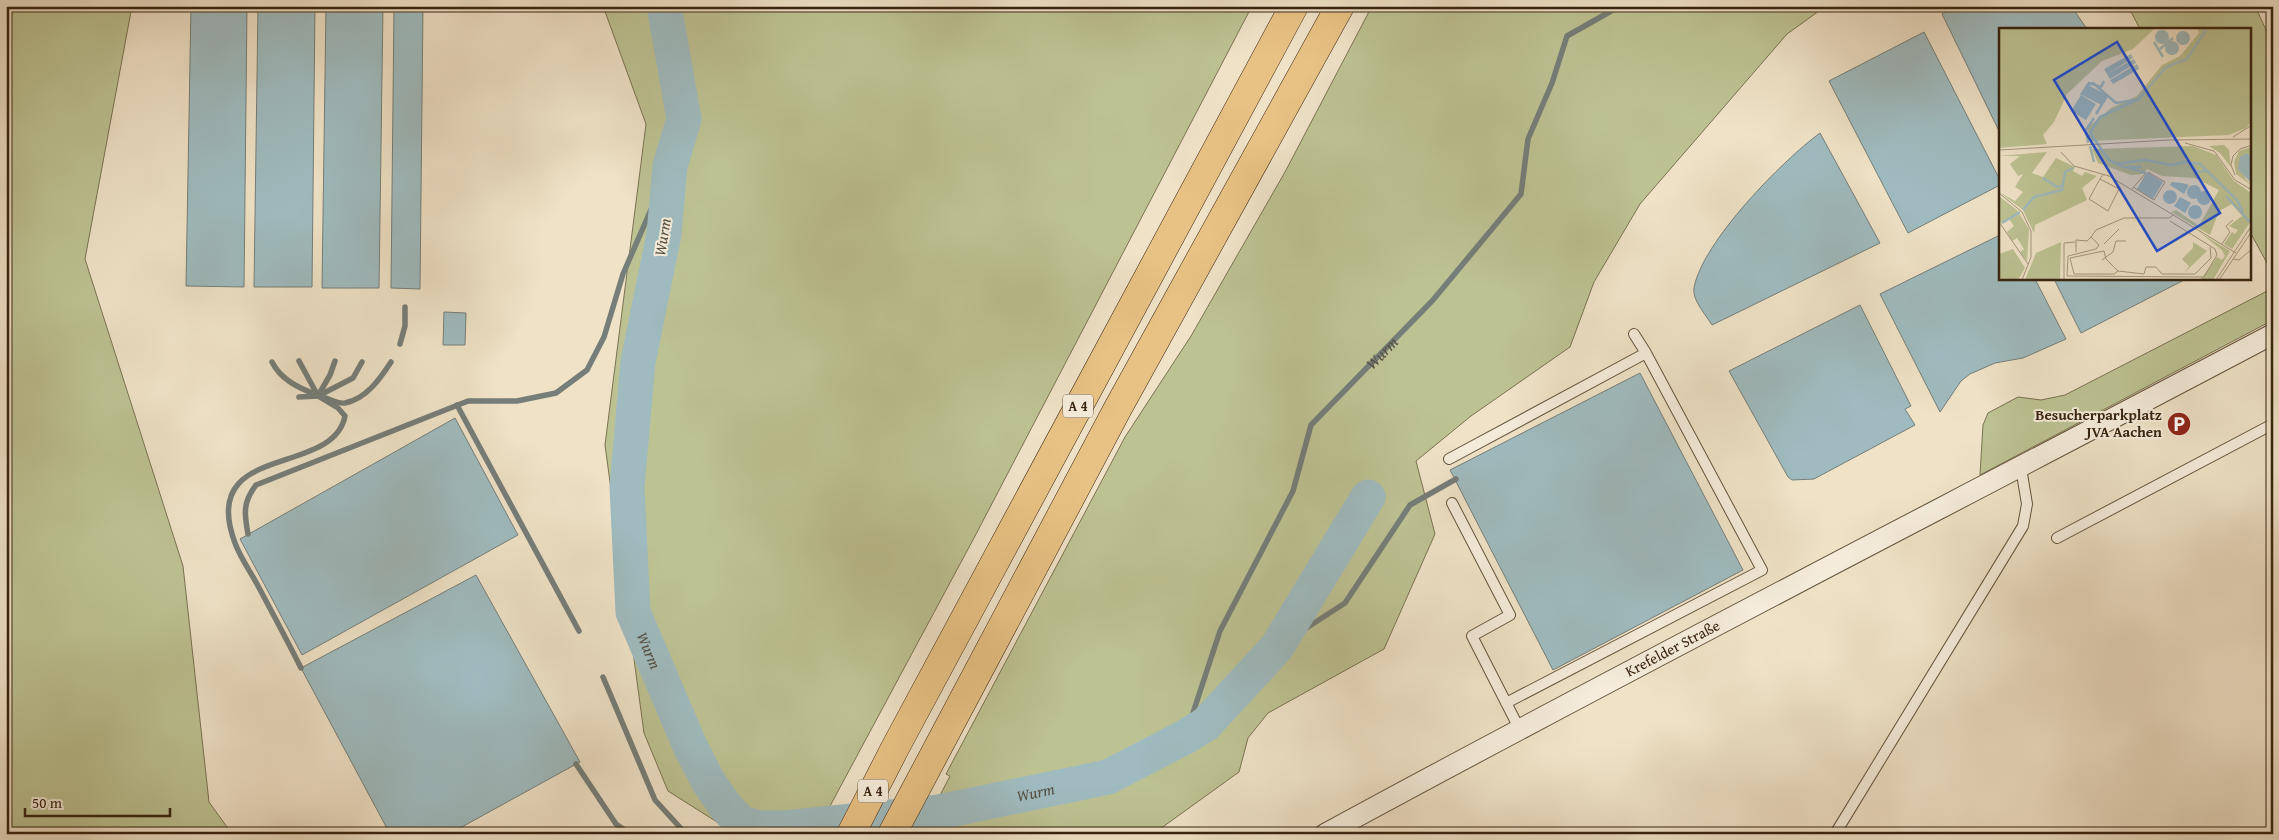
<svg xmlns="http://www.w3.org/2000/svg" width="2279" height="840" font-family="'Gentium Book Plus',serif">
	<style>
		.green { fill: #bdc293; stroke: #7a7251 }
		.water { fill: #9fbbbf; stroke: #757e79 }
		.lines { fill: none; stroke-linecap: round; stroke-linejoin: round }
		.stream { stroke: #757e79; stroke-width: 5.5 }
		.river { stroke: #9fbbbf; stroke-width: 35 }
		.lane-casing { stroke: #65533d; stroke-width: 12 }
		.street-casing { stroke: #65533d; stroke-width: 22 }
		.highway-casing { stroke: #37230f; stroke-width: 29 }
		.lane { stroke: #f5ecdb; stroke-width: 10 }
		.street { stroke: #f5ecdb; stroke-width: 20 }
		.highway { stroke: #e8c184; stroke-width: 28 }
		.labels { text-anchor: middle; stroke-width: 4; stroke-linejoin: round; paint-order: stroke }
		.shield { fill: #f5ecdb; stroke: #705f4c; stroke-width: 1 }
		.shield-label { font-size: 14px; font-weight: bold; fill: #37230f }
		.poi-label { font-size: 15px; font-weight: bold; fill: #37230f; stroke: #f5ecdb; text-anchor: end }
		.street-label { font-size: 15px; fill: #37230f; stroke: #f5ecdb }
		.water-label { font-size: 16px; font-style: italic; fill: #565144; stroke: #f5ecdb }
		.inset-river { fill: none; stroke: #9fbbbf; stroke-width: 2.5 }
		.inset-road { fill: none; stroke: #a5967d; stroke-width: 1 }
		.view { fill: #1d4ed8; fill-opacity: 0.15; stroke: #1d4ed8; stroke-width: 2.5 }
		.inset-edge { fill: none; stroke: #37230f; stroke-width: 2.5 }
	</style>
	<rect width="100%" height="100%" fill="#efe2c7"/>
	<filter id="stains"><feTurbulence type="fractalNoise" baseFrequency=".004" numOctaves="4"/><feColorMatrix values="0 0 0 0 .2 0 0 0 0 .09 0 0 0 0 .02 0 0 0 .5 -.17"/></filter>
	<radialGradient id="worn" r=".72"><stop offset=".6" stop-color="#630" stop-opacity="0"/><stop offset="1" stop-color="#630" stop-opacity=".3"/></radialGradient>
	<path class="green" d="M6,6H132L85,259L183,566L209,802L232,834H6Z
		M603,6H1252L974,538L815,834H736L668,791L644,733L605,445L646,124Z
		M1372,6H1826L1787,34L1640,204L1594,282L1570,347L1471,416L1416,461L1435,534L1384,649L1268,713L1248,738L1239,772L1153,834H920L950,776L946,774L1125,437L1191,336L1285,172Z
		M2128,6H2255L2273,45V274L2250,232V29H2140Z
		M2273,288V320L1980,475L1983,425L1988,413L2018,397L2041,400L2065,395Z"/>
	<path class="water" d="M191,6H247L244,287L186,286Z
		M258,6H315L312,287H254Z
		M326,6H383L379,288H322Z
		M394,6H423L420,289L391,288Z
		M1958,6H2071L2087,29H2000V133L1942,14Z
		M1924,32L2000,180V185L1908,233L1829,81Z
		M1820,133L1880,243L1712,325C1706,315 1692,300 1694,288C1702,242 1783,160 1820,133Z
		M2000,235V279H2035L2066,339L2023,358L1995,363L1970,374L1961,381L1940,412L1880,294Z
		M2054,279H2186L2081,333Z
		M1860,305L1911,406L1905,409L1915,425L1814,479L1792,480L1788,477L1729,371Z
		M444,312L466,313L465,345H443Z
		M1640,373L1743,570L1553,670L1450,470Z
		M455,418L518,535L302,655L240,539Z
		M476,575L580,762L449,834H390L301,668Z"/>
	<g class="lines">
		<g class="stream">
			<path d="M400,344L405,326V307"/>
			<path d="M299,361L318,396L338,408L345,416C333,478 197,441 235,543C240,557 250,571 257,584C272,612 287,640 301,668"/>
			<path d="M272,362C281,380 299,388 317,395"/>
			<path d="M319,394L330,375L335,361"/>
			<path d="M299,397L318,396L353,378L362,362"/>
			<path d="M326,398C331,400 339,404 345,403C366,399 380,379 391,362"/>
			<path d="M457,405L579,631"/>
			<path d="M248,534C244,513 243,502 256,485L468,401H517L556,393L587,370L604,337L623,274L670,166"/>
			<path d="M1277,647L1345,603L1410,505L1456,479"/>
			<path d="M603,677L655,800L686,834"/>
			<path id="s1" d="M1185,737L1220,631L1293,491L1311,425L1433,300L1521,194L1528,139L1552,83L1567,36L1620,6"/>
			<path d="M576,764L616,824L630,834"/>
			<path d="M741,823L745,834"/>
		</g>
		<path class="river" id="s2" d="M664,6L684,119L670,166L664,234L638,362L627,487L633,612L690,746L708,781L725,806L741,823L760,828H785L939,812L1108,777L1185,737L1206,724L1277,647L1368,497"/>
		<g class="lane-casing">
			<path id="lane" d="M1634,334L1646,353
				M1449,459L1646,353L1762,570L1506,703
				M1452,503L1510,615L1472,636L1519,728
				M2057,538L2273,424
				M1835,834L2023,526L2027,504L2021,468"/>
		</g>
		<g class="street-casing">
			<g id="street">
				<path id="s3" d="M1325,834C1639,663 1957,501 2273,334"/>
			</g>
		</g>
		<g class="highway-casing">
			<path id="highway" d="M851,834L895,748L1294,6
				M892,834L1118,408L1340,6"/>
		</g>
		<use href="#lane" class="lane"/>
		<use href="#street" class="street"/>
		<use href="#highway" class="highway"/>
	</g>
	<defs>
		<g id="parking-disc" transform="scale(1.25)"><circle r="9.5" fill="#8f2418" stroke="#f5ecdb"/><path d="M-3.5-5.5H1a3.5 3.5 0 0 1 0 7H-1V5.5H-3.5ZM-1-3.4V-.6H.8a1.4 1.4 0 0 0 0-2.8Z" fill="#fff"/></g>
	</defs>
	<g fill-rule="evenodd">
		<use href="#parking-disc" x="2179" y="424"/>
	</g>
	<g class="labels">
		<g class="shield">
			<rect x="1063" y="394.5" width="30" height="23" rx="4"/>
			<rect x="858" y="779.5" width="30" height="23" rx="4"/>
		</g>
		<g class="shield-label">
			<text x="1078" y="411">A 4</text>
			<text x="873" y="796">A 4</text>
		</g>
		<g class="poi-label">
			<text x="2162" y="420">Besucherparkplatz<tspan x="2162" dy="17">JVA Aachen</tspan></text>
		</g>
		<g class="street-label">
			<text dy="5" stroke="none"><textPath href="#s3" startOffset="394">Krefelder Straße</textPath></text>
		</g>
		<g class="water-label">
			<text transform="translate(662 237) rotate(-81)" y="6">Wurm</text>
			<text dy="6" stroke="none"><textPath href="#s1" startOffset="439">Wurm</textPath></text>
			<text dy="6" stroke="none"><textPath href="#s2" startOffset="655">Wurm</textPath></text>
			<text dy="6" stroke="none"><textPath href="#s2" startOffset="1150">Wurm</textPath></text>
		</g>
	</g>
	<g transform="translate(1999 28)">
		<rect width="252" height="252" fill="#efe2c7"/>
		<path d="M0,0H156L134,21L103,33L68,66L55,94L44,107L48,116L0,120ZM199,0H252V94L247,100L230,107L90,113L89,100L93,96L112,80L138,68L163,37L181,28L200,5ZM225,117L230,122L232,139L221,125L210,118ZM194,118L217,127L235,153L252,165V193L233,221L225,216L233,204L236,206L239,202L230,198L243,188L233,176L220,183L211,207L172,184L177,182L200,198L220,162L196,150L163,148L148,141L143,146L132,147L99,135L93,121ZM252,119V129L248,125L246,150L252,157L237,146L235,134L240,123ZM48,124L33,145L44,149L57,130L76,139L74,143L83,148L86,144L98,148L83,160L88,172L36,197L35,205L24,182L0,164L16,173L24,164L16,159L24,146L19,148L11,136L21,128H0ZM0,168L18,182L30,201L28,233L21,224L25,221L18,210L13,213L8,204L15,198L10,191L2,195L0,192ZM200,204L231,223L214,252H201L218,229L223,232L226,228L223,222ZM62,214L61,252H26L37,225ZM194,214L208,223L186,244L190,238L183,231L194,220ZM14,221L26,240L19,252H0V226Z" fill="#bdc293"/>
		<path d="M156 9a7 7 0 1 1 14 0a7 7 0 1 1-14 0ZM177 10a7 7 0 1 1 14 0a7 7 0 1 1-14 0ZM166 20a7 7 0 1 1 14 0a7 7 0 1 1-14 0ZM132,26L134,30L108,46L105,41ZM135,31L137,35L111,51L108,46ZM138,36L140,41L114,56L111,52ZM89,57L108,67L102,77L83,67ZM82,67L97,76L87,92L72,83ZM248,125L252,129V155L239,141L241,129ZM148,144L164,154L154,171L138,161ZM173,154L183,155L190,157L185,166L171,157ZM188 164a7 7 0 1 1 14 0a7 7 0 1 1-14 0ZM164 169a7 7 0 1 1 14 0a7 7 0 1 1-14 0ZM198 170a7 7 0 1 1 14 0a7 7 0 1 1-14 0ZM181,169L192,175L186,185L175,178ZM189 184a7 7 0 1 1 14 0a7 7 0 1 1-14 0Z" fill="#9fbbbf"/>
		<path class="inset-river" d="M155,14L164,29M161,21L174,10M90,57L94,55L117,75L136,72M82,67L90,55L102,59L105,53M97,86L108,68M89,115L87,102L95,90M91,118L95,134M117,136L146,132L172,137L186,134L201,136L238,172L244,184M192,137L199,144L207,143M127,139L147,145M143,139H124L110,132L91,105L101,89L140,71L167,39L188,31L207,2M44,150L58,159L65,157M227,168L251,194M24,182L35,169L63,162L66,144L74,140M3,195L21,184"/>
		<path class="inset-road" d="M234,109L253,97M186,115L215,123L236,152L253,162M0,122L170,112L253,111M62,124L75,138L110,148L237,225M236,147L232,137L234,128L241,121L253,117M101,151L90,171L109,183L120,161L101,151L104,147M134,159L155,172L166,154L149,144M133,161L146,146M0,165L23,184L32,203V229L23,252M171,193L216,221L218,227L205,249L68,248L69,228L97,221L100,217L92,209L97,202L125,190H170L174,187M0,194L29,236M105,216L120,201M223,216L231,204L227,198L234,192M105,223L107,231L119,243L115,246H75L71,230ZM77,224V212L88,213L92,209M234,231L240,232L253,221M103,232L114,224L117,213H127M119,243L145,246L147,239H157L163,246H196L212,230L211,219M65,252V215L76,214M217,252L253,197M220,252L253,203"/>
		<path class="view" d="M118,14L221,185L158,223L55,52Z"/>
		<rect width="252" height="252" class="inset-edge"/>
	</g>
	<rect width="2279" height="840" fill="none" stroke="#efe2c7" stroke-width="25"/>
	<rect x="8" y="8" width="2264" height="825" fill="none" stroke="#37230f" stroke-width="2.5"/>
	<rect x="12" y="12" width="2254" height="815" fill="none" stroke="#37230f"/>
	<path d="M25 808v8h145v-8" fill="none" stroke="#37230f" stroke-width="2.5"/>
	<text x="32" y="808" font-size="15" fill="#37230f" stroke="#f5ecdb" stroke-width="4" paint-order="stroke">50 m</text>
	<rect width="100%" height="100%" filter="url(#stains)"/>
	<rect width="100%" height="100%" fill="url(#worn)"/>
</svg>
